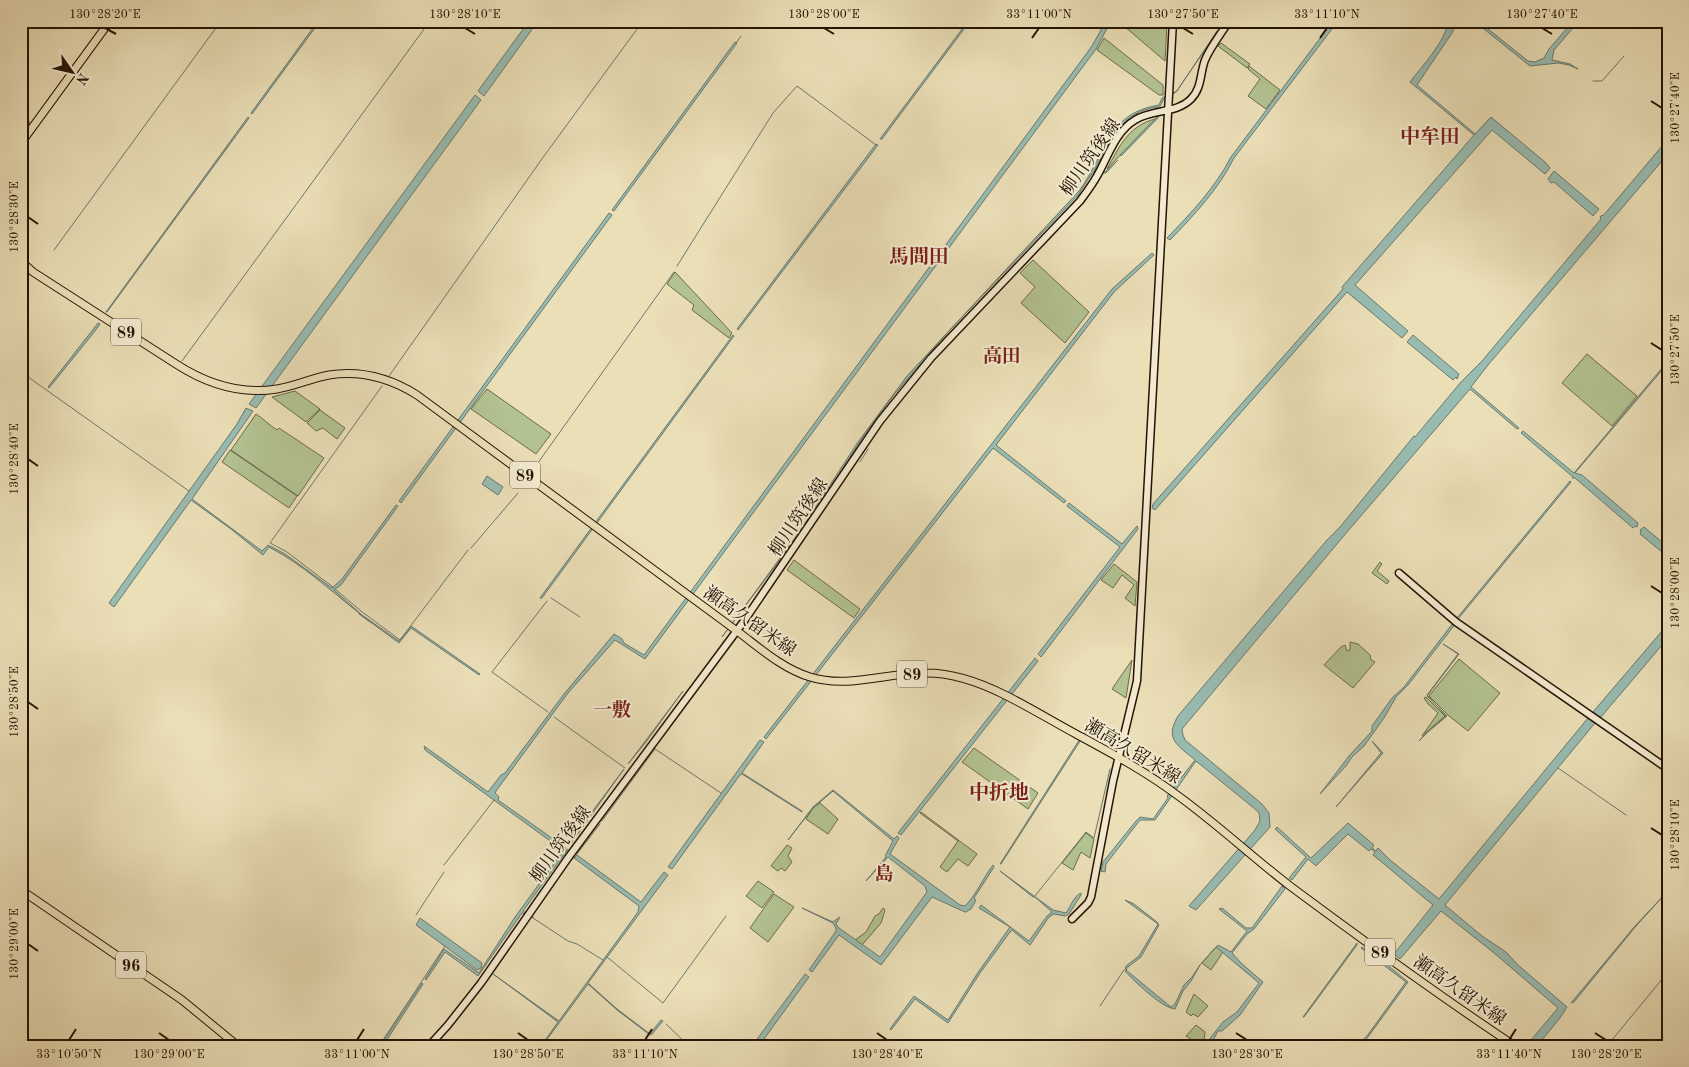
<svg xmlns="http://www.w3.org/2000/svg" width="1689" height="1067" font-family="'Old Standard TT','Noto Serif JP',serif">
	<style>
		.green { fill: #b3c291; stroke: #6c6a4a }
		.water { fill: #98bcb2; stroke: #6a786c }
		.lines { fill: none; stroke-linecap: round; stroke-linejoin: round }
		.stream { stroke: #6a786c; stroke-width: 1 }
		.secondary-casing { stroke: #251303; stroke-width: 9 }
		.primary-casing { stroke: #251303; stroke-width: 9 }
		.secondary { stroke: #f2ead0; stroke-width: 6 }
		.primary { stroke: #ebdfb7; stroke-width: 7 }
		.ticks { fill: none; stroke: #251303; stroke-width: 2 }
		.labels { text-anchor: middle; stroke-width: 4; stroke-linejoin: round; paint-order: stroke }
		.shield { fill: #f2ead0; stroke: #625440; stroke-width: 1 }
		.shield-label { font-size: 16px; font-weight: bold; fill: #251303 }
		.street-label { font-size: 18px; fill: #251303; stroke: #f2ead0 }
		.neighbourhood-label { font-size: 19px; font-weight: bold; fill: #7a1f14; stroke: #f2ead0 }
		.quarter-label { font-size: 20px; font-weight: bold; fill: #7a1f14; stroke: #f2ead0 }
		.neatline { fill: none; stroke: #251303; stroke-width: 2 }
		.ticks-label { font-size: 12px; text-anchor: middle; fill: #251303 }
	</style>
	<rect width="100%" height="100%" fill="#ebdfb7"/>
	<filter id="stains"><feTurbulence type="fractalNoise" baseFrequency=".004" numOctaves="4"/><feColorMatrix values="0 0 0 0 .2 0 0 0 0 .09 0 0 0 0 .02 0 0 0 .5 -.17"/></filter>
	<radialGradient id="worn" r=".72"><stop offset=".6" stop-color="#630" stop-opacity="0"/><stop offset="1" stop-color="#630" stop-opacity=".3"/></radialGradient>
	<path class="green" d="M1118,21H1165L1167,23L1165,61Z
		M1104,38L1163,85V95H1159L1097,50Z
		M1221,43L1250,64L1247,68L1218,46Z
		M1249,66L1280,90L1266,109L1248,96L1260,79L1248,69Z
		M21,116L32,124L21,139Z
		M1155,119L1154,120L1107,169C1119,147 1128,126 1155,119Z
		M1033,260L1089,312L1065,343L1021,303L1035,287L1020,273Z
		M675,272L732,333L729,338L692,310L694,305L667,284Z
		M1587,354L1637,396L1612,426L1562,383Z
		M487,389L551,434L536,454L471,409Z
		M295,391L320,409L306,422L272,397Z
		M320,410L345,428L337,439L323,428L316,431L307,423Z
		M256,414C264,419 269,425 277,430L279,428L324,458L298,496L231,450Z
		M230,450L297,496L289,508L222,462Z
		M794,560L860,609L854,618L787,570Z
		M1380,562L1382,564L1377,571L1389,581L1387,584L1372,573Z
		M1114,564L1137,582L1135,606L1125,598L1134,585L1122,575L1113,588L1101,580Z
		M1350,642L1358,644L1370,655L1371,660L1375,662L1353,688L1324,665L1341,647L1345,645L1347,651L1350,650Z
		M1459,659L1500,693L1468,731L1449,716L1429,696Z
		M1132,660L1126,698L1112,689Z
		M1426,697L1445,716L1422,736L1438,713L1428,704L1424,698Z
		M974,748L1038,793L1028,809L962,762Z
		M820,803L838,819L828,834L806,819L813,808Z
		M921,812L977,854L968,866L958,859L947,872L940,867L958,841L920,813Z
		M1086,833L1094,839L1090,858L1081,852L1073,870L1062,863Z
		M787,845L792,848L788,856L792,862L785,871L781,868L778,871L771,866Z
		M758,881L774,892L762,908L746,896Z
		M774,894L794,907L768,942L750,928Z
		M883,908L885,910L881,923L862,945L855,940L866,932L875,916L879,914Z
		M1216,947L1223,952L1211,970L1202,963Z
		M1194,994L1208,1006L1198,1017L1193,1014L1191,1016L1186,1012Z
		M1196,1025L1205,1032L1204,1041L1200,1045L1186,1036Z"/>
	<path class="water" d="M318,21H320L252,114L251,113Z
		M529,21H538L484,96L478,91Z
		M968,21H970L882,139H880Z
		M1106,21H1111L1096,49L645,659L615,640L568,693L496,791L495,793L499,797L498,800L566,848L564,851L425,750L424,746L488,792L501,775L505,773L564,694L614,634L622,639L624,643L644,655L1092,46Z
		M1333,21H1338L1234,158C1218,190 1194,215 1170,240L1167,238C1191,213 1215,188 1231,157Z
		M1448,21H1457L1452,33L1417,85L1475,134L1491,117L1545,162L1550,168L1545,174L1492,130L1355,285L1408,331L1402,338L1347,292L1155,510L1152,508L1153,504L1343,289L1342,287L1474,135L1410,82C1422,66 1446,41 1448,21Z
		M1474,21H1478L1528,61L1535,62L1544,58L1549,49L1573,21H1579L1554,50L1552,60L1570,64L1578,69L1569,65L1558,63L1530,66Z
		M1217,31H1218L1176,92L1164,99L1160,106L1158,118L1121,156L1120,155L1157,117L1158,107C1121,111 1110,141 1094,171L1105,172L1118,160L1106,173L1093,172L1078,195L948,332L893,396L863,437L806,525L722,637L800,531L858,442L907,376L1079,191C1095,170 1109,129 1129,116C1138,110 1148,107 1159,105L1162,98L1177,91Z
		M735,42L737,43L614,211L612,210Z
		M475,95L481,100L256,408L249,404Z
		M248,117L249,118L107,312H106Z
		M1668,139V154L1488,365L1471,387L1519,428L1517,429L1470,389L1347,532L1182,729L1183,735L1185,740L1262,804L1269,813L1270,827L1196,910L1189,906L1255,830L1260,821L1259,813L1255,809L1196,761L1155,820H1140L1106,864L1105,872L1101,871L1103,862L1136,821L1140,817L1153,819L1168,798L1167,796L1195,760C1178,745 1164,740 1178,716L1327,540L1340,527L1414,436L1415,437L1461,382L1482,361L1601,219L1600,217L1602,215L1603,216Z
		M876,144L878,145L738,330L737,329Z
		M1554,171L1599,209L1593,216L1554,182L1551,183L1548,179Z
		M609,213L612,215L401,503L399,501Z
		M1152,253L1154,255L1114,292L996,445L1066,501L1064,503L993,448L766,739L764,737L1112,289Z
		M98,323L100,324L95,331L49,388L48,387Z
		M733,335L734,336L542,598H540Z
		M1413,335L1459,374L1457,379L1456,377L1453,380L1407,342Z
		M1668,361V363L1575,473L1582,475L1638,523L1637,527L1635,526L1633,528L1575,478H1572L1573,477L1521,433L1523,431L1574,473Z
		M246,408L253,411L192,499L262,551L268,545L285,554L332,588L342,579L396,505L398,506L341,585L334,590L362,615L399,641L411,626L480,674L479,675L411,628L399,643C386,633 372,624 359,613C330,590 302,564 269,547L263,555L231,529L191,500L114,607L109,603L237,424Z
		M487,476L503,487L498,495L482,484Z
		M1570,481L1571,482L1458,619L1457,618Z
		M1069,503L1122,544L1137,526L1138,529L1041,657L1038,654L1120,547L1067,506Z
		M1644,527L1668,547V557L1640,534L1641,531L1640,530Z
		M1453,623L1455,624L1453,627L1408,685L1396,697L1384,718L1364,746L1352,757L1346,766L1320,794L1349,756L1372,731V726L1392,698L1404,687Z
		M1668,624V638L1601,717L1597,715L1593,721L1595,723L1445,905L1482,936L1506,952L1518,965L1567,1007L1560,1018L1537,1046H1526L1558,1008L1493,952L1441,911L1400,959L1394,954L1433,905C1413,889 1392,870 1373,855L1375,852L1371,849L1369,851L1348,834L1316,866L1308,859L1292,880L1289,878L1306,857L1275,829L1277,827L1311,858L1348,823L1374,845L1372,848L1376,851L1378,848L1390,860L1439,899L1588,718L1591,720L1596,714L1593,712Z
		M1443,644L1459,654L1427,696L1447,716L1429,731L1419,741L1428,731L1446,716L1427,695L1458,654Z
		M1035,658L1038,661L901,835L898,833Z
		M683,691L646,742L628,764Z
		M1092,720L1093,721L1001,864H1000Z
		M760,740L764,742L742,773L802,811V812L742,774L740,775L672,869L668,867Z
		M1372,741L1383,753L1336,807L1381,753Z
		M624,769L570,845L568,844Z
		M833,790L894,839L897,836L899,838L890,854L960,905L965,906C977,894 983,878 993,865L994,867L974,898L976,900L971,909L966,912H965L932,897L881,965L839,935L812,972L809,970L836,931V928L833,923L802,908L833,922L840,917L836,924L839,928L880,957L927,892L925,886L888,857L866,881L886,857L885,856L893,841L833,791L813,808L788,840L813,807Z
		M568,849L523,911L534,918L522,913L478,976L445,952L426,980L425,979L444,949L479,973L515,917L561,854Z
		M577,855L641,902L664,872L668,875L588,983L617,1009L650,1034L661,1020L663,1021L652,1034L650,1035L617,1010L588,984L542,1046H541L558,1022L493,974L559,1021L638,912L639,906L574,858Z
		M1000,871L1053,910L1066,913C1071,906 1073,897 1081,893V895L1069,914L1065,916L1054,914L1049,917L1030,945L1012,930L1010,932L980,973L948,1023L915,999L891,1030L890,1029L914,996L948,1020L977,974L1010,927L979,908L981,905L1029,941L1047,916L1052,912L1035,897H1033Z
		M1282,886L1285,889L1254,929L1247,934L1232,953L1241,963L1263,982L1240,1015L1222,1031H1218L1210,1046H1204L1223,1022L1237,1012L1259,983L1216,947L1218,945L1231,952L1247,931L1219,909L1222,908L1246,928H1252Z
		M1668,891L1636,926L1574,1002L1571,1003L1635,926Z
		M1125,900L1134,904L1157,922L1159,925L1141,957L1128,967L1126,970L1171,1007L1175,1004L1184,985L1192,977L1200,965L1191,981L1183,991L1175,1009C1162,1008 1134,981 1125,971L1126,966L1139,956L1158,924Z
		M420,918L482,963L481,968L477,970L416,925Z
		M1357,943V945L1304,1017H1303Z
		M1362,947L1390,967L1408,982L1368,1037L1359,1046H1356L1367,1036L1406,982L1361,948Z
		M805,974L809,977L759,1046H752Z
		M422,983L423,984L383,1046H380Z"/>
	<g class="lines">
		<path class="stream" d="M736,43L741,36
			M1593,81H1602L1624,56
			M54,250L221,21
			M677,266L773,113L797,86L876,145
			M182,361L430,21
			M21,372L189,491
			M389,376L544,156L643,21
			M860,462L868,449
			M530,474L674,272
			M471,548L518,493
			M333,587L287,552L270,543L382,386
			M335,589L361,611L400,640L468,550
			M551,598L580,617
			M547,601L492,672L548,712
			M359,614L370,622
			M554,717L625,768
			M1558,768L1626,815
			M602,821L655,749L721,793
			M577,854L600,824
			M444,865L494,800
			M1035,896L1086,832L1094,838L1110,769
			M416,915L444,872
			M533,918L568,941L577,944L603,960
			M607,957L663,1003L726,916
			M1200,965L1216,947
			M1100,1006L1124,970
			M666,1024L689,1046
			M379,1046L445,946
			M1607,1046L1668,972"/>
		<g class="secondary-casing">
			<path id="secondary" d="M1399,573L1456,622L1668,769
				M1072,919L1088,903L1091,897L1113,781L1137,681L1173,21
				M429,1046L448,1025L481,983L568,858L744,621L880,421L931,358L1080,201C1086,193 1092,185 1097,176C1108,157 1115,132 1135,120C1152,109 1176,114 1191,99C1202,88 1200,73 1205,60C1211,46 1221,34 1229,21"/>
		</g>
		<g class="primary-casing">
			<path id="primary" d="M21,143L110,21
				M21,261L33,272L176,364C207,384 240,395 277,389C295,386 312,378 329,375C361,370 390,378 417,395L741,634C762,650 784,669 810,677C849,689 887,672 927,673C954,673 981,683 1005,695C1029,707 1052,721 1076,734C1111,753 1145,771 1177,795C1216,823 1251,856 1290,886C1364,941 1438,995 1515,1046
				M21,890L182,1000L238,1046"/>
		</g>
		<use href="#secondary" class="secondary"/>
		<use href="#primary" class="primary"/>
	</g>
	<path class="ticks" d="M105,28L116,34M465,28L475,34M824,28L834,34M1183,28L1193,34M1542,28L1552,34M1032,38L1039,28M1320,38L1327,28M1651,101L1662,108M28,217L38,224M1651,343L1662,350M28,459L38,466M1651,586L1662,593M28,702L38,709M1651,828L1662,835M28,944L38,951M159,1033L169,1040M518,1033L528,1040M877,1033L887,1040M1236,1033L1247,1040M1595,1033L1606,1040M69,1040L76,1029M357,1040L364,1029M645,1040L652,1029M1509,1040L1516,1029"/>
	<g class="labels">
		<g class="shield">
			<rect x="111" y="318.5" width="30" height="27" rx="4"/>
			<rect x="510" y="461.5" width="30" height="27" rx="4"/>
			<rect x="897" y="660.5" width="30" height="27" rx="4"/>
			<rect x="1365" y="938.5" width="30" height="27" rx="4"/>
			<rect x="116" y="951.5" width="30" height="27" rx="4"/>
		</g>
		<g class="shield-label">
			<text x="126" y="338">89</text>
			<text x="525" y="481">89</text>
			<text x="912" y="680">89</text>
			<text x="1380" y="958">89</text>
			<text x="131" y="971">96</text>
		</g>
		<g class="street-label">
			<text transform="translate(1090 157) rotate(-55)" y="6">柳川筑後線</text>
			<text transform="translate(798 517) rotate(-56)" y="6">柳川筑後線</text>
			<text transform="translate(750 621) rotate(35)" y="6">瀬高久留米線</text>
			<text transform="translate(1133 751) rotate(31)" y="6">瀬高久留米線</text>
			<text transform="translate(560 844) rotate(-54)" y="6">柳川筑後線</text>
			<text transform="translate(1460 990) rotate(35)" y="6">瀬高久留米線</text>
		</g>
		<g class="neighbourhood-label">
			<text x="1002" y="362">高田</text>
			<text x="612" y="716">一敷</text>
			<text x="884" y="880">島</text>
		</g>
		<g class="quarter-label">
			<text x="1430" y="143">中牟田</text>
			<text x="919" y="263">馬間田</text>
			<text x="999" y="799">中折地</text>
		</g>
	</g>
	<rect width="1689" height="1067" fill="none" stroke="#ebdfb7" stroke-width="55"/>
	<g transform="translate(72 72) rotate(124)" stroke="#f2ead0" stroke-width="4" paint-order="stroke">
	<path d="M0-4L9 19L0 12L-9 19Z" fill="#251303"/>
	<text y="-8" font-size="14" font-weight="bold" text-anchor="middle" fill="#251303">N</text>
	</g>
	<rect x="28" y="28" width="1634" height="1012" class="neatline"/>
	<g class="ticks-label">
		<text x="105" y="18">130°28'20"E</text>
		<text x="465" y="18">130°28'10"E</text>
		<text x="824" y="18">130°28'00"E</text>
		<text x="1039" y="18">33°11'00"N</text>
		<text x="1183" y="18">130°27'50"E</text>
		<text x="1327" y="18">33°11'10"N</text>
		<text x="1542" y="18">130°27'40"E</text>
		<text transform="translate(1675 108) rotate(-90)" y="4">130°27'40"E</text>
		<text transform="translate(14 217) rotate(-90)" y="4">130°28'30"E</text>
		<text transform="translate(1675 350) rotate(-90)" y="4">130°27'50"E</text>
		<text transform="translate(14 459) rotate(-90)" y="4">130°28'40"E</text>
		<text transform="translate(1675 593) rotate(-90)" y="4">130°28'00"E</text>
		<text transform="translate(14 702) rotate(-90)" y="4">130°28'50"E</text>
		<text transform="translate(1675 835) rotate(-90)" y="4">130°28'10"E</text>
		<text transform="translate(14 944) rotate(-90)" y="4">130°29'00"E</text>
		<text x="69" y="1058">33°10'50"N</text>
		<text x="169" y="1058">130°29'00"E</text>
		<text x="357" y="1058">33°11'00"N</text>
		<text x="528" y="1058">130°28'50"E</text>
		<text x="645" y="1058">33°11'10"N</text>
		<text x="887" y="1058">130°28'40"E</text>
		<text x="1247" y="1058">130°28'30"E</text>
		<text x="1509" y="1058">33°11'40"N</text>
		<text x="1606" y="1058">130°28'20"E</text>
	</g>
	<rect width="100%" height="100%" filter="url(#stains)"/>
	<rect width="100%" height="100%" fill="url(#worn)"/>
</svg>
